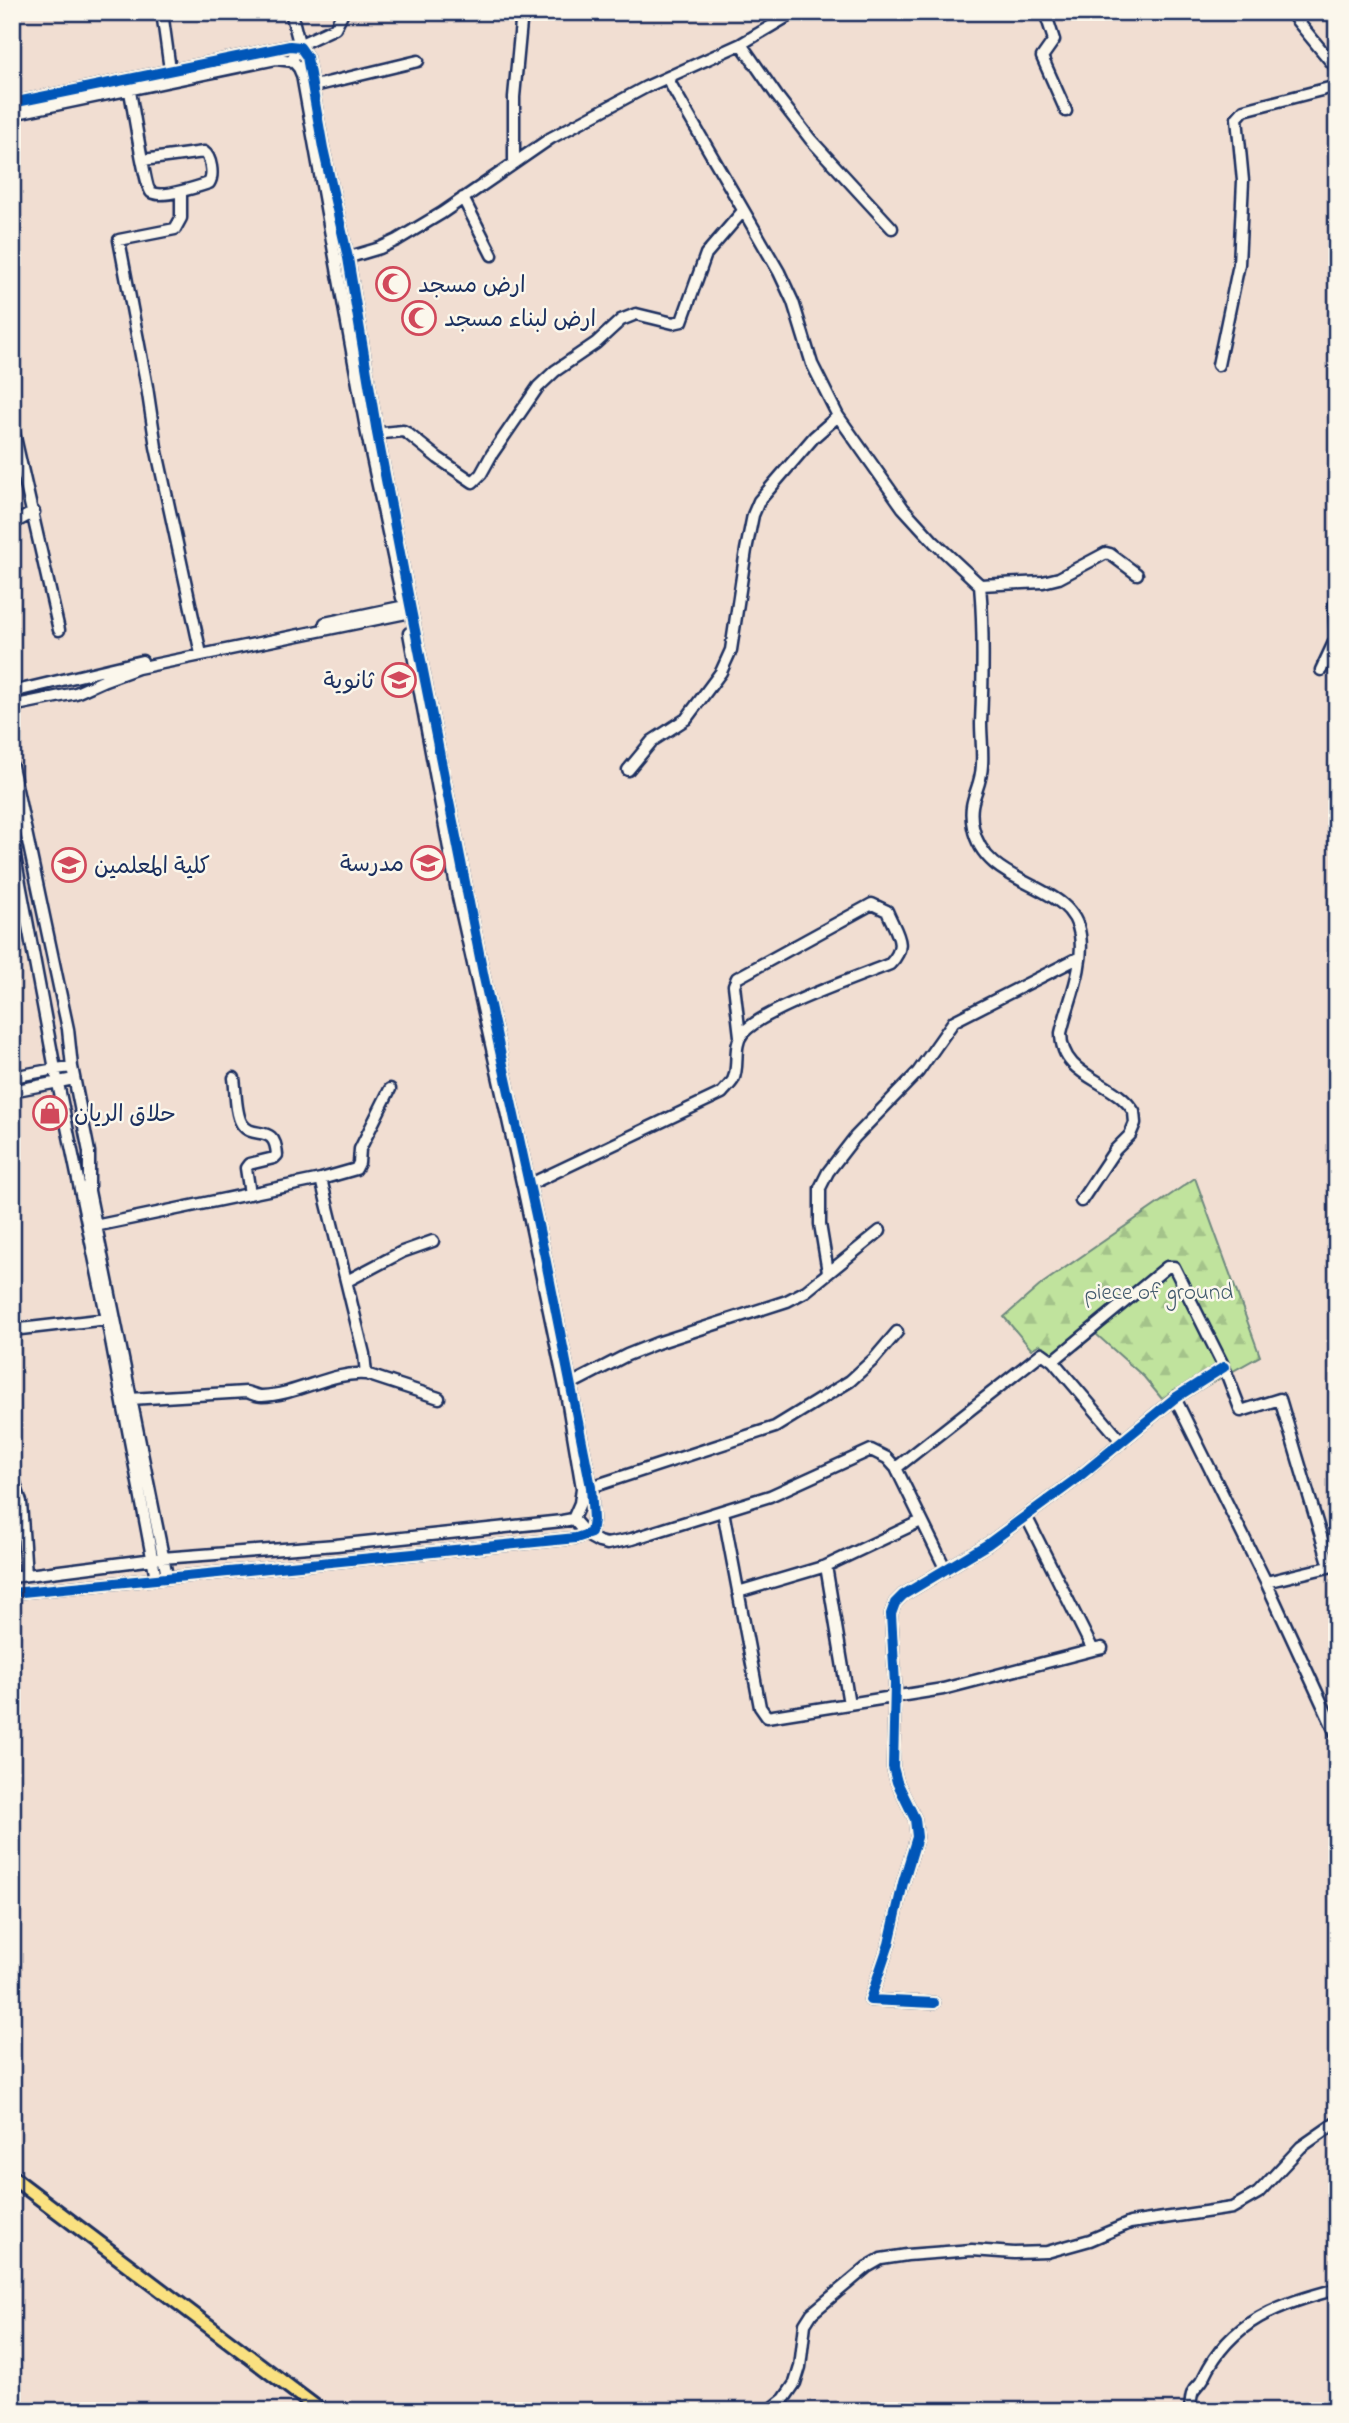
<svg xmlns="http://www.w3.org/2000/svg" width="1349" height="2423" font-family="'Indie Flower','Playpen Sans Arabic',sans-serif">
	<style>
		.forest { fill: url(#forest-firs); stroke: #6e897e; stroke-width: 2 }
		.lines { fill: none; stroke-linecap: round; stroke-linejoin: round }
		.minor-casing { stroke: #1b2f5e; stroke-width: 15 }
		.major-casing { stroke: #1b2f5e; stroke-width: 18 }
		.minor { stroke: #fbf7ec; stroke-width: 10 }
		.major { stroke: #fae180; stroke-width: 12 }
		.cycleway-casing { stroke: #fbf7ec; stroke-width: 15 }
		.cycleway { stroke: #0057b8; stroke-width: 10 }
		.labels { text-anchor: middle; stroke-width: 5; stroke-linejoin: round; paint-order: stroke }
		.poi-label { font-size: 23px; fill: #1b2f5e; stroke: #fbf7ec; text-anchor: start }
		.park-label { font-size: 23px; fill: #445c6e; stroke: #fbf7ec }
	</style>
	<defs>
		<pattern id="forest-firs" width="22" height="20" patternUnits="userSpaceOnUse" patternTransform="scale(1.75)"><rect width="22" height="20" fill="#c0e39d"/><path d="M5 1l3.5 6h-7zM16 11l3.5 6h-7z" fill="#a4c38a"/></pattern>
	</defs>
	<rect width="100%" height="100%" fill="#f1ded2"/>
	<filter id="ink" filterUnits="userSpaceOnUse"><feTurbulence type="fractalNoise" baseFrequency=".0143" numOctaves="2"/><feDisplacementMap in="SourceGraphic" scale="14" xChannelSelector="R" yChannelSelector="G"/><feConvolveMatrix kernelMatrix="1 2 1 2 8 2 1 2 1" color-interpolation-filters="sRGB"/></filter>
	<g filter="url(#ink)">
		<path class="forest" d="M1195,1178L1260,1356L1190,1395L1183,1388L1174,1390L1162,1399L1144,1377L1096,1334L1078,1349L1070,1340L1051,1356L1040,1344L1031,1349L1004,1317L1043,1283Z"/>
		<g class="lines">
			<g class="minor-casing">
				<path id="minor" d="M162,12L171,77
					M291,12L300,47
					M462,12H474
					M1045,12L1054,40L1042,57L1066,111
					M1290,12L1337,69
					M741,44L777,96L811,140L892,228
					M291,60L305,42L335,28L343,12
					M667,78L779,272L793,302L812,364L838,416L903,508L934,542L980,585L1043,582L1059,578L1106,553L1110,554L1137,574
					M129,86C132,100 145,188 151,192C161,199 197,187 209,183C214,175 211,157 204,152L143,160
					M314,86L418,61
					M12,103L290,46L300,47L307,57L323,148L348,258L377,433L410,605L484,978L545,1257L591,1487L593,1520L591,1533L576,1538L12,1593
					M12,114L276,59L293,61L299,68L302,75L367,434L402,598
					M514,162V97L522,12
					M181,192V218L175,229L119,240L147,387L156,447L201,654
					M463,198L492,255
					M343,259L380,248L397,240L442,213L551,138L646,87L741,44L795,12
					M1218,365L1239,264L1243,181L1237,118L1244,110L1337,86
					M12,424L59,630
					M373,434L403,431L407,433L438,458L473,482L481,474L492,454L538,387L555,371L596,343L621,320L636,314L673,323L682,321L706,254L743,211
					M12,524L34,512
					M980,585C984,631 983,677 981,723C981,737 983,751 982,765C981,791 967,798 973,827C985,890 1072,879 1080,935C1085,967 1068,1002 1061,1033C1061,1079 1113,1078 1134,1112L1135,1123L1130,1135L1115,1150L1081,1201
					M325,623L410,605
					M1321,670L1336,638L1334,606L1337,600
					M12,692L142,661
					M12,706L76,693L105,680L138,668L411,612
					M12,766L68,1029L72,1067L89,1152V1191L167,1576
					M628,770L652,741L686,719L721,672L731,650L746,550L753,515L759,501L814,437L838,416
					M12,841L55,1069L12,1077
					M72,1067L55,1069L107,1319L156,1578
					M234,1078C236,1091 235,1113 242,1124C253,1141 275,1122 277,1155L274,1158L249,1164L246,1168L250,1194
					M12,1091L74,1079
					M524,1187L722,1093C725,1089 730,1085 733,1080C740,1066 732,1046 743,1033C762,1010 858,977 890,964C909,945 896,933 887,911L872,904L737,978L734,985L740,1036
					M90,1227L321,1179L356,1169L359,1163L360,1149L390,1089
					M828,1272L820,1224V1188L828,1172L855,1137L918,1072L954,1021L1080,957
					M347,1281L402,1252L433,1241
					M12,1330L107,1319
					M1053,1361L1167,1267H1174L1224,1367L1241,1411L1280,1399L1330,1566
					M366,1374L439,1398
					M567,1386L627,1355L657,1343L787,1301L806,1291L880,1231
					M1175,1398L1266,1582L1337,1736
					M130,1399L246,1392C251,1393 256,1396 262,1396C298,1395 331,1371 366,1374L364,1354L321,1179
					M896,1468L1042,1353L1053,1361L1122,1442
					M12,1474L21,1502L26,1575
					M591,1487L775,1427L850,1381L874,1359L897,1332
					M723,1511L760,1707L767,1717L943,1689L1093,1650
					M1026,1516L1093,1650L1102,1648
					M573,1519L588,1536L599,1542L607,1544L632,1539L770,1496L871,1450L887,1458L896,1468L946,1570
					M826,1566L849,1704
					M12,1577L162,1558L336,1545L562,1521L573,1519L580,1503L582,1488L565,1387L523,1187L458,897L409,633
					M1266,1582L1337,1565
					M738,1592L826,1566L921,1521
					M934,2003L870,2000L889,1944L903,1883L917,1837L915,1819L897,1782L893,1767L895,1684L891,1614L895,1603L903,1595L988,1544L1075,1480L1175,1398L1224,1367
					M769,2411L784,2399L795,2383L800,2367L805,2324L812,2313L867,2267L881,2259L907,2255L972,2250L1014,2253L1047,2252L1090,2240L1130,2223L1232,2208L1258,2193L1301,2147L1337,2122
					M1190,2411C1191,2404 1190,2395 1194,2390C1198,2385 1202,2382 1204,2377C1231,2320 1280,2304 1337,2289"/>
			</g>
			<g class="major-casing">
				<path id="major" d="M12,2177L321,2411"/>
			</g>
			<use href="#minor" class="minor"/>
			<use href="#major" class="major"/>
			<g class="cycleway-casing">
				<path id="cycleway" d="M12,103L290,46L300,47L307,57L323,148L348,258L377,433L410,605L484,978L545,1257L591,1487L593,1520L591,1533L576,1538L12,1593
					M934,2003L870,2000L889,1944L903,1883L917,1837L915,1819L897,1782L893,1767L895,1684L891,1614L895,1603L903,1595L988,1544L1075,1480L1175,1398L1224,1367"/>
			</g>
			<use href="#cycleway" class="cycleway"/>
		</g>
	</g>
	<defs>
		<g id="mosque-ring" transform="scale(1.75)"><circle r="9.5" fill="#fbf7ec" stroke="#d1495b" stroke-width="1.5"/><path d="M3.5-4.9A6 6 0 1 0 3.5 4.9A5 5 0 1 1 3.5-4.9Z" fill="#d1495b"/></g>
		<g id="school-ring" transform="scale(1.75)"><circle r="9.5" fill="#fbf7ec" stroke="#d1495b" stroke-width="1.5"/><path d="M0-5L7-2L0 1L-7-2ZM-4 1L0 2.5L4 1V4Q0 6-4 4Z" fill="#d1495b"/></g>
		<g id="shop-ring" transform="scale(1.75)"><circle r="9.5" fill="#fbf7ec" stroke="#d1495b" stroke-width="1.5"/><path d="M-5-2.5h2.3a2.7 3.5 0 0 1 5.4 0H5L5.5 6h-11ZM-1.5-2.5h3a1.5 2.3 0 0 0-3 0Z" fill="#d1495b"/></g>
	</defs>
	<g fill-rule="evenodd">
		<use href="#mosque-ring" x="393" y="284"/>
		<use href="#mosque-ring" x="419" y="318"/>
		<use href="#school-ring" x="399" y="680"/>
		<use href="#school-ring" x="428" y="863"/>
		<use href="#school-ring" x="69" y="865"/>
		<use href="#shop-ring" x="50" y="1113"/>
	</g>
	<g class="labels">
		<g class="poi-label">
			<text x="418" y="292">ارض مسجد</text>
			<text x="444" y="326">ارض لبناء مسجد</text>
			<text x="374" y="688" text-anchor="end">ثانوية</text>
			<text x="404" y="871" text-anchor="end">مدرسة</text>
			<text x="94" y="873">كلية المعلمين</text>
			<text x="74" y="1121">حلاق الريان</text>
		</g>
		<g class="park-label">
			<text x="1159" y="1299">piece of ground</text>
		</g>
	</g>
	<rect width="1349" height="2423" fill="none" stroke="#fbf7ec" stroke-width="42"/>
	<rect x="21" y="21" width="1307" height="2381" fill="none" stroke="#1b2f5e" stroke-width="2.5" filter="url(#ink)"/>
</svg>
